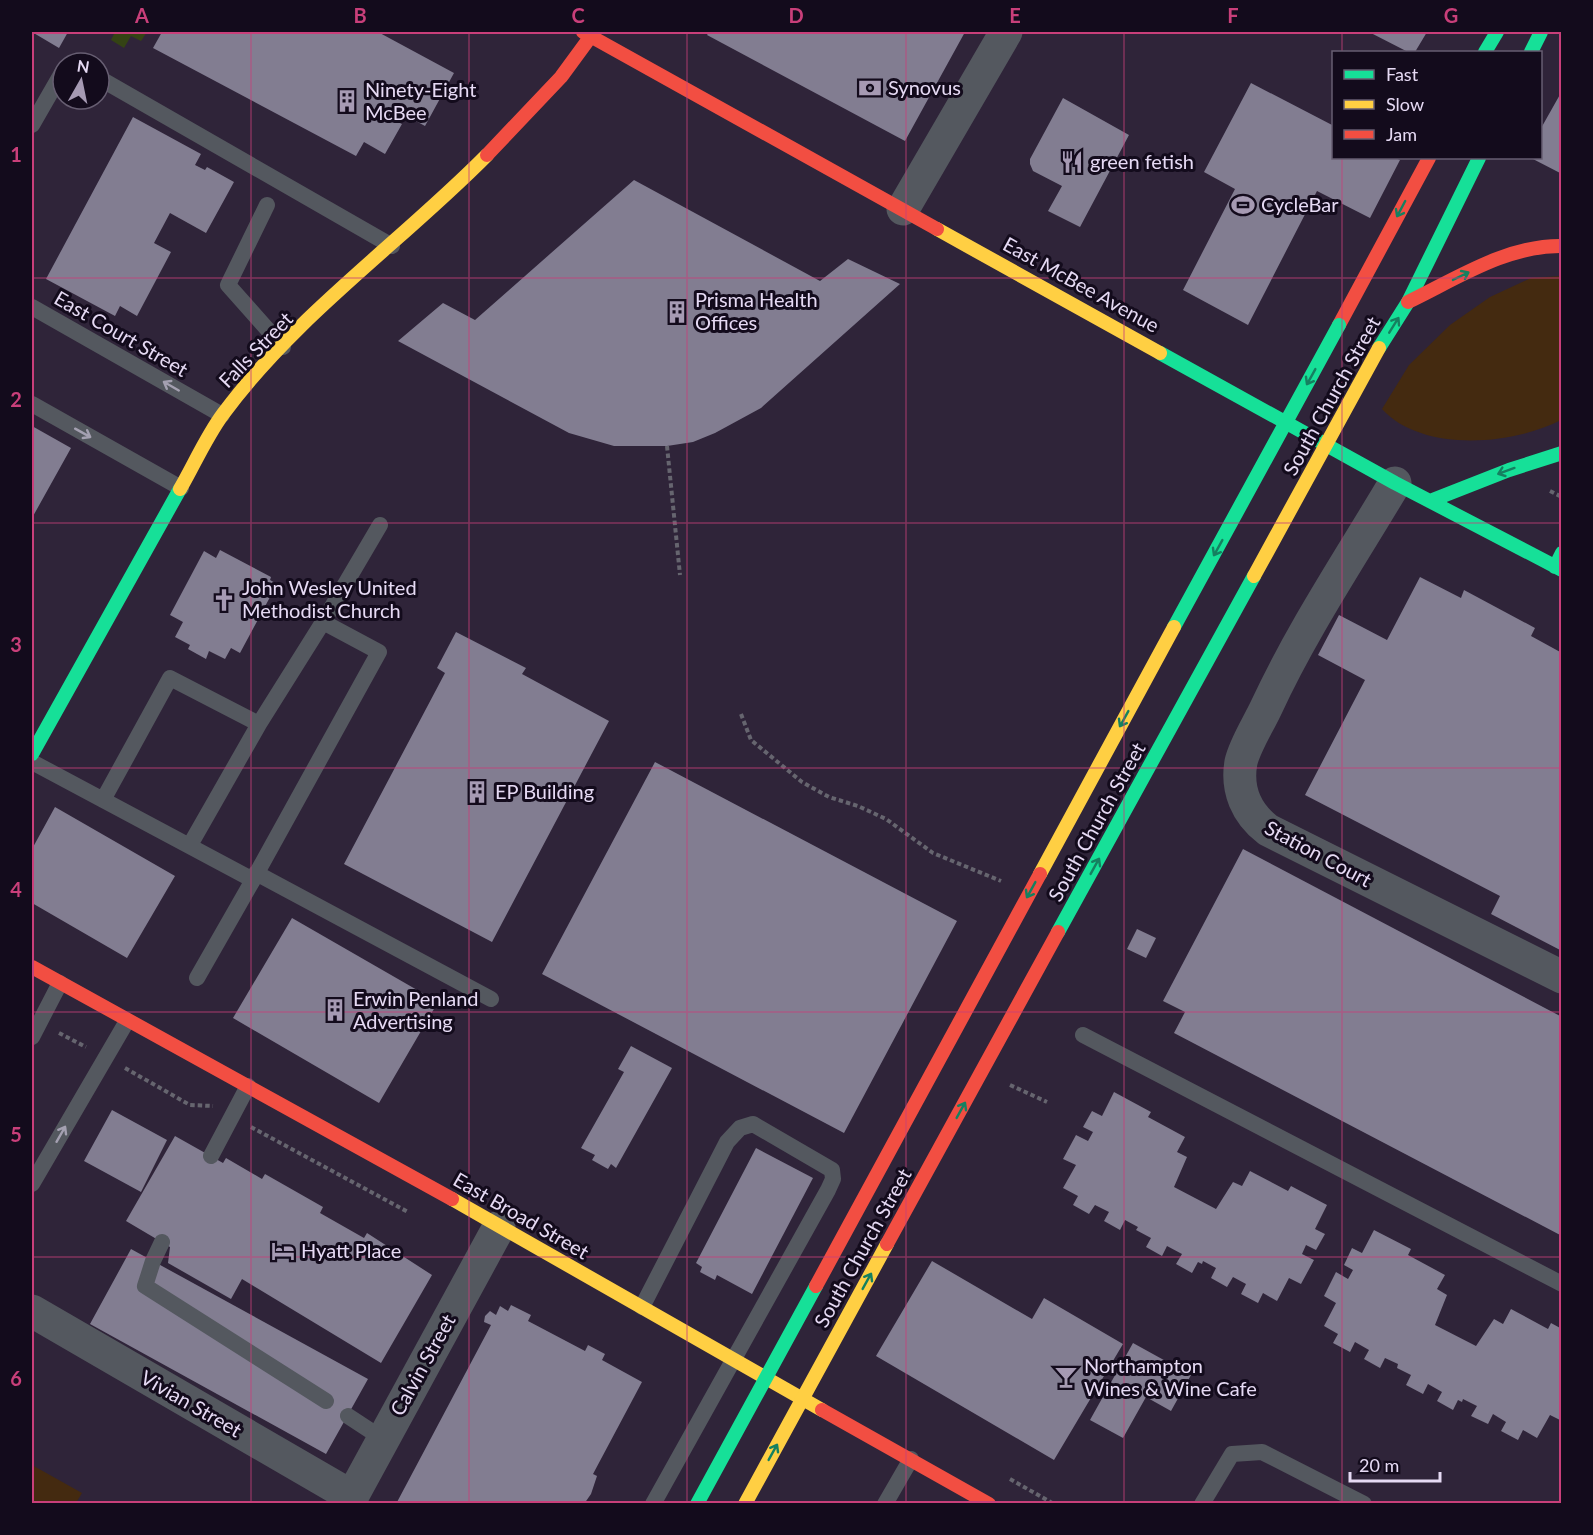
<svg xmlns="http://www.w3.org/2000/svg" width="1593" height="1535" font-family="Lato,sans-serif">
	<style>
		.green { fill: #442a10 }
		.water { fill: #344314 }
		.building { fill: #827d91 }
		.lines { fill: none; stroke-linecap: round; stroke-linejoin: round }
		.path { stroke: #66656f; stroke-width: 4; stroke-dasharray: 4.5 3; stroke-linecap: butt }
		.lane { stroke: #54585f; stroke-width: 16 }
		.street { stroke: #54585f; stroke-width: 33 }
		.fast { stroke: #16e098; stroke-width: 14 }
		.slow { stroke: #ffcf43; stroke-width: 14 }
		.jam { stroke: #f24e42; stroke-width: 14 }
		.fast-bridge { stroke: #16e098; stroke-width: 14 }
		.slow-bridge { stroke: #ffcf43; stroke-width: 14 }
		.jam-bridge { stroke: #f24e42; stroke-width: 14 }
		.oneway { stroke: #158060 }
		.oneway2 { stroke: #a4a0b1 }
		.grid { fill: none; stroke: #c93f7a; stroke-width: 1.5; stroke-opacity: 0.55 }
		.labels { text-anchor: middle; stroke-width: 6; stroke-linejoin: round; paint-order: stroke }
		.poi-label { font-size: 20px; fill: #e6daf4; stroke: #130b1c; text-anchor: start }
		.street-label { font-size: 20px; fill: #e6daf4; stroke: #130b1c }
		.neatline { fill: none; stroke: #c93f7a; stroke-width: 2 }
		.grid-label { font-size: 20px; text-anchor: middle; font-weight: bold; fill: #c93f7a }
	</style>
	<rect width="100%" height="100%" fill="#2f2439"/>
	<path class="green" d="M1561,276V420C1513,445 1422,453 1382,409L1409,365L1450,325L1490,297L1531,278Z
		M32,1465L82,1493L76,1503H32Z"/>
	<path class="water" d="M109,32H147L141,41L131,36L124,48L111,40L114,34Z"/>
	<path class="building" d="M32,32H68L59,48Z
		M162,32H378L454,73L425,126L401,113L396,121L402,124L385,154L364,142L356,156L153,48Z
		M709,32H965L905,141L707,35Z
		M1369,32H1427L1415,52H1408Z
		M1251,83L1334,126V158H1395L1400,160L1370,218L1317,191L1248,325L1183,290L1235,189L1204,172Z
		M1562,91V174L1531,158H1540V130Z
		M1063,98L1129,135L1080,227L1048,211L1062,186L1033,171L1030,164V159Z
		M133,117L201,154L195,165L205,170L207,167L234,182L206,233L170,213L154,243L171,252L137,316L120,306L115,316L46,279Z
		M634,180L820,281L848,259L900,284L761,408L715,433L693,442L667,446H614L569,433L398,341L443,303L475,320Z
		M32,426L71,448L32,518Z
		M220,550L271,577L270,580L277,584L240,653L231,648L225,659L209,651L206,659L188,649L190,645L175,637L183,622L170,615L204,551L216,558Z
		M1420,577L1461,598L1464,590L1535,628L1531,636L1562,653V951L1491,914L1500,896L1305,795L1365,680L1318,655L1339,615L1387,640Z
		M456,632L526,668L522,674L609,721L492,942L344,864L445,673L437,668Z
		M655,762L957,921L844,1133L542,974Z
		M55,807L175,876L127,958L32,903V849Z
		M1243,849L1562,1017V1236L1174,1033L1185,1012L1163,1001Z
		M292,918L438,1002L379,1103L233,1018Z
		M1137,929L1156,938L1146,958L1127,949Z
		M631,1046L672,1068L616,1168L611,1164L608,1169L592,1160L595,1155L581,1148L624,1072L618,1069Z
		M1114,1092L1151,1112L1148,1117L1185,1137L1177,1152L1187,1157L1174,1187L1216,1209L1233,1182L1242,1186L1250,1171L1288,1191L1291,1186L1327,1205L1315,1229L1325,1234L1316,1250L1306,1245L1302,1254L1314,1260L1301,1284L1289,1278L1277,1301L1263,1293L1258,1303L1241,1294L1246,1284L1233,1277L1227,1287L1211,1278L1216,1268L1203,1261L1202,1264L1198,1262L1192,1273L1176,1264L1182,1254L1167,1246L1162,1256L1146,1247L1151,1238L1136,1230L1138,1227L1125,1220L1120,1230L1104,1221L1109,1212L1095,1205L1089,1214L1073,1205L1078,1196L1063,1188L1076,1165L1063,1159L1076,1135L1088,1141L1093,1132L1083,1127L1092,1111L1102,1116Z
		M112,1110L167,1140L141,1192L84,1161Z
		M175,1136L223,1163L226,1158L262,1179L265,1174L323,1207L320,1213L364,1238L367,1233L432,1275L381,1363L242,1279L231,1299L168,1263L170,1247L126,1221Z
		M756,1148L813,1178L752,1294L717,1275L715,1280L700,1272L702,1267L696,1263Z
		M1374,1230L1411,1249L1408,1255L1445,1275L1437,1289L1447,1295L1435,1325L1476,1346L1494,1319L1503,1324L1511,1309L1548,1329L1551,1323L1562,1329V1421L1550,1415L1537,1438L1523,1430L1518,1440L1501,1431L1506,1422L1493,1414L1488,1424L1471,1416L1477,1406L1463,1399L1462,1402L1458,1400L1453,1410L1437,1401L1442,1392L1428,1384L1423,1394L1406,1385L1411,1375L1397,1368L1398,1364L1385,1358L1380,1368L1364,1359L1369,1350L1355,1342L1350,1352L1333,1343L1338,1334L1324,1326L1336,1303L1324,1296L1336,1272L1348,1279L1353,1270L1344,1265L1352,1248L1362,1253Z
		M131,1249L368,1379L326,1454L90,1324Z
		M932,1261L1032,1319L1044,1298L1123,1344L1054,1460L876,1356Z
		M511,1305L531,1315L528,1321L585,1351L588,1345L605,1354L602,1360L642,1382L593,1474L597,1476L591,1494L584,1504H396L491,1325L484,1322L485,1316L490,1311L496,1315L500,1306L508,1311Z
		M1133,1343L1191,1375L1171,1411L1146,1397L1123,1438L1090,1420Z"/>
	<g class="lines">
		<path class="path" d="M667,446L680,575
			M1550,491L1562,497
			M741,714L751,740L802,782L829,797L858,806L886,819L933,853L1001,881
			M59,1033L86,1047
			M125,1068L190,1105L213,1106
			M1010,1085L1047,1102
			M251,1127L408,1212
			M1010,1479L1054,1504"/>
		<path class="lane" d="M99,78L392,246
			M32,125L63,71
			M267,205L228,285L283,347
			M32,307L222,415
			M32,404L181,488
			M323,622L380,525
			M32,762L253,880L379,652L323,622L259,724L170,678L103,800
			M190,845L259,724
			M256,873L491,999
			M197,978L253,880
			M1083,1035L1562,1284
			M32,1037L60,983
			M211,1156L248,1086
			M32,1184L127,1021
			M162,1242L153,1261L145,1286L326,1401
			M642,1307L727,1142L740,1128L753,1124L832,1170L833,1179L828,1190L653,1504
			M348,1416L383,1439
			M885,1504L911,1459
			M1202,1504L1232,1454L1262,1452L1364,1504"/>
		<path class="street" d="M903,209L1006,32
			M1395,483C1351,557 1302,630 1266,708C1258,725 1245,745 1241,762C1236,790 1247,814 1268,830L1562,977
			M32,1311L351,1496
			M348,1504L499,1227"/>
		<path class="fast" d="M1485,52L1497,32
			M1531,52L1541,32
			M1379,348L1408,302L1479,158
			M1160,353L1395,483L1562,570
			M1430,501L1509,470L1562,453
			M1555,567L1562,553
			M32,754L180,489"/>
		<path class="slow" d="M937,229L1160,353
			M180,489C194,465 206,437 223,414C296,315 401,242 487,155
			M452,1199L822,1410"/>
		<path class="jam" d="M583,32L937,229
			M487,155L561,77L594,32
			M1408,302C1456,279 1507,245 1562,246
			M1339,325L1429,158
			M32,967L452,1199
			M822,1410L989,1504"/>
		<path class="fast-bridge" d="M1174,627L1339,325
			M1058,932L1254,576
			M697,1504L816,1286"/>
		<path class="slow-bridge" d="M1254,576L1379,348
			M1040,874L1174,627
			M745,1504L887,1244"/>
		<path class="jam-bridge" d="M887,1244L1058,932
			M816,1286L1040,874"/>
	</g>
	<defs><path id="oneway-shaft" d="M-6 0H5M1.5-3L5.5 0L1.5 3" fill="none" stroke-width="1.6" stroke-linecap="round" stroke-linejoin="round" transform="scale(1.5)"/></defs>
	<g class="oneway">
		<use href="#oneway-shaft" transform="translate(1401 209) rotate(118)"/>
		<use href="#oneway-shaft" transform="translate(1461 276) rotate(-26)"/>
		<use href="#oneway-shaft" transform="translate(1394 325) rotate(-58)"/>
		<use href="#oneway-shaft" transform="translate(1311 377) rotate(119)"/>
		<use href="#oneway-shaft" transform="translate(1506 471) rotate(160)"/>
		<use href="#oneway-shaft" transform="translate(1218 548) rotate(119)"/>
		<use href="#oneway-shaft" transform="translate(1124 719) rotate(119)"/>
		<use href="#oneway-shaft" transform="translate(1095 866) rotate(-61)"/>
		<use href="#oneway-shaft" transform="translate(1031 890) rotate(119)"/>
		<use href="#oneway-shaft" transform="translate(961 1110) rotate(-61)"/>
		<use href="#oneway-shaft" transform="translate(867 1281) rotate(-61)"/>
		<use href="#oneway-shaft" transform="translate(773 1452) rotate(-61)"/>
	</g>
	<g class="oneway2">
		<use href="#oneway-shaft" transform="translate(171 386) rotate(-150)"/>
		<use href="#oneway-shaft" transform="translate(83 433) rotate(29)"/>
		<use href="#oneway-shaft" transform="translate(61 1134) rotate(-60)"/>
	</g>
	<path class="grid" d="M251,32V1504M469,32V1504M687,32V1504M906,32V1504M1124,32V1504M1342,32V52M1342,158V1504M32,278H1562M32,523H1562M32,768H1562M32,1012H1562M32,1257H1562"/>
	<defs>
		<g id="bank-bare" transform="scale(1.8)"><path d="M-6-4H6V4H-6ZM0-2.3a2.3 2.3 0 1 0 0 4.6a2.3 2.3 0 1 0 0-4.6Z" fill="#a69ab3" stroke="#130b1c" stroke-width="2.5" paint-order="stroke"/></g>
		<g id="building-bare" transform="scale(1.8)"><path d="M-4-6H4V6H1V3H-1V6H-4ZM-2.5-4.3h1.7v1.8h-1.7ZM.8-4.3h1.7v1.8H.8ZM-2.5-1h1.7V.8h-1.7ZM.8-1h1.7V.8H.8Z" fill="#a69ab3" stroke="#130b1c" stroke-width="2.5" paint-order="stroke"/></g>
		<g id="restaurant-bare" transform="scale(1.8)"><path d="M-5-6h1v4h1v-4h1v4h1v-4h1v5L-1.5 .5V6h-2V.5L-5-1ZM5-6V6H3V1.5H1.5Q1.5-4 5-6Z" fill="#a69ab3" stroke="#130b1c" stroke-width="2.5" paint-order="stroke"/></g>
		<g id="stadium-bare" transform="scale(1.8)"><path d="M0-5a6.5 5 0 1 0 0 10a6.5 5 0 1 0 0-10ZM-3.5-1.8h7v3.6h-7Z" fill="#a69ab3" stroke="#130b1c" stroke-width="2.5" paint-order="stroke"/></g>
		<g id="church-bare" transform="scale(1.8)"><path d="M-1.2-6h2.4v3.5h3.3v2.4h-3.3V6h-2.4V-.1h-3.3v-2.4h3.3Z" fill="#a69ab3" stroke="#130b1c" stroke-width="2.5" paint-order="stroke"/></g>
		<g id="hotel-bare" transform="scale(1.8)"><path d="M-6-4.5h1.5V1H6V5H4.5V3h-9V5H-6ZM-4 0a1.8 1.8 0 1 1 3.6 0ZM.5 0V-2.5h3Q6-2.5 6 0Z" fill="#a69ab3" stroke="#130b1c" stroke-width="2.5" paint-order="stroke"/></g>
		<g id="bar-bare" transform="scale(1.8)"><path d="M-6-5H6L.8 .8V4.5H3.5V6h-7V4.5H-.8V.8Z" fill="#a69ab3" stroke="#130b1c" stroke-width="2.5" paint-order="stroke"/></g>
	</defs>
	<g fill-rule="evenodd">
		<use href="#bank-bare" x="870" y="88"/>
		<use href="#building-bare" x="347" y="101"/>
		<use href="#restaurant-bare" x="1072" y="162"/>
		<use href="#stadium-bare" x="1243" y="205"/>
		<use href="#building-bare" x="677" y="312"/>
		<use href="#church-bare" x="224" y="600"/>
		<use href="#building-bare" x="477" y="792"/>
		<use href="#building-bare" x="335" y="1010"/>
		<use href="#hotel-bare" x="283" y="1251"/>
		<use href="#bar-bare" x="1066" y="1377"/>
	</g>
	<g class="labels">
		<g class="poi-label">
			<text x="888" y="95">Synovus</text>
			<text x="365" y="97">Ninety-Eight<tspan x="365" dy="23">McBee</tspan></text>
			<text x="1090" y="169">green fetish</text>
			<text x="1261" y="212">CycleBar</text>
			<text x="695" y="307">Prisma Health<tspan x="695" dy="23">Offices</tspan></text>
			<text x="242" y="595">John Wesley United<tspan x="242" dy="23">Methodist Church</tspan></text>
			<text x="495" y="799">EP Building</text>
			<text x="353" y="1006">Erwin Penland<tspan x="353" dy="23">Advertising</tspan></text>
			<text x="301" y="1258">Hyatt Place</text>
			<text x="1084" y="1373">Northampton<tspan x="1084" dy="23">Wines &amp; Wine Cafe</tspan></text>
		</g>
		<g class="street-label">
			<text transform="translate(1081 285) rotate(29)" y="7">East McBee Avenue</text>
			<text transform="translate(121 334) rotate(30)" y="7">East Court Street</text>
			<text transform="translate(256 350) rotate(-46)" y="7">Falls Street</text>
			<text transform="translate(1332 396) rotate(-61)" y="7">South Church Street</text>
			<text transform="translate(1097 822) rotate(-61)" y="7">South Church Street</text>
			<text transform="translate(1318 854) rotate(28)" y="7">Station Court</text>
			<text transform="translate(521 1216) rotate(30)" y="7">East Broad Street</text>
			<text transform="translate(863 1248) rotate(-61)" y="7">South Church Street</text>
			<text transform="translate(423 1365) rotate(-61)" y="7">Calvin Street</text>
			<text transform="translate(191 1404) rotate(30)" y="7">Vivian Street</text>
		</g>
	</g>
	<rect width="1593" height="1535" fill="none" stroke="#130b1c" stroke-width="66"/>
	<rect x="1332" y="51" width="210" height="108" fill="#130b1c" stroke="#675e72" stroke-width="1.5"/>
	<rect x="1344" y="70" width="30" height="9" fill="#16e098" stroke="#675e72" stroke-width="1.5"/>
	<text x="1386" y="81" font-size="18" fill="#e6daf4">Fast</text>
	<rect x="1344" y="100" width="30" height="9" fill="#ffcf43" stroke="#675e72" stroke-width="1.5"/>
	<text x="1386" y="111" font-size="18" fill="#e6daf4">Slow</text>
	<rect x="1344" y="130" width="30" height="9" fill="#f24e42" stroke="#675e72" stroke-width="1.5"/>
	<text x="1386" y="141" font-size="18" fill="#e6daf4">Jam</text>
	<g transform="translate(81 81) rotate(9)"><circle r="28" fill="#130b1c" stroke="#675e72" stroke-width="1.5"/>
	<path d="M0-4.5L10 22L0 15L-10 22Z" fill="#a69ab3"/>
	<text y="-9" font-size="16" font-weight="bold" text-anchor="middle" fill="#e6daf4">N</text>
	</g>
	<path d="M1350 1472v9h90v-9" fill="none" stroke="#e6daf4" stroke-width="3"/>
	<text x="1359" y="1472" font-size="18" fill="#e6daf4" stroke="#130b1c" stroke-width="4.5" paint-order="stroke">20 m</text>
	<rect x="33" y="33" width="1527" height="1469" class="neatline"/>
	<g class="grid-label">
		<text x="142" y="23">A</text>
		<text x="360" y="23">B</text>
		<text x="578" y="23">C</text>
		<text x="796" y="23">D</text>
		<text x="1015" y="23">E</text>
		<text x="1233" y="23">F</text>
		<text x="1451" y="23">G</text>
		<text x="16" y="162">1</text>
		<text x="16" y="407">2</text>
		<text x="16" y="652">3</text>
		<text x="16" y="897">4</text>
		<text x="16" y="1142">5</text>
		<text x="16" y="1386">6</text>
	</g>
</svg>
